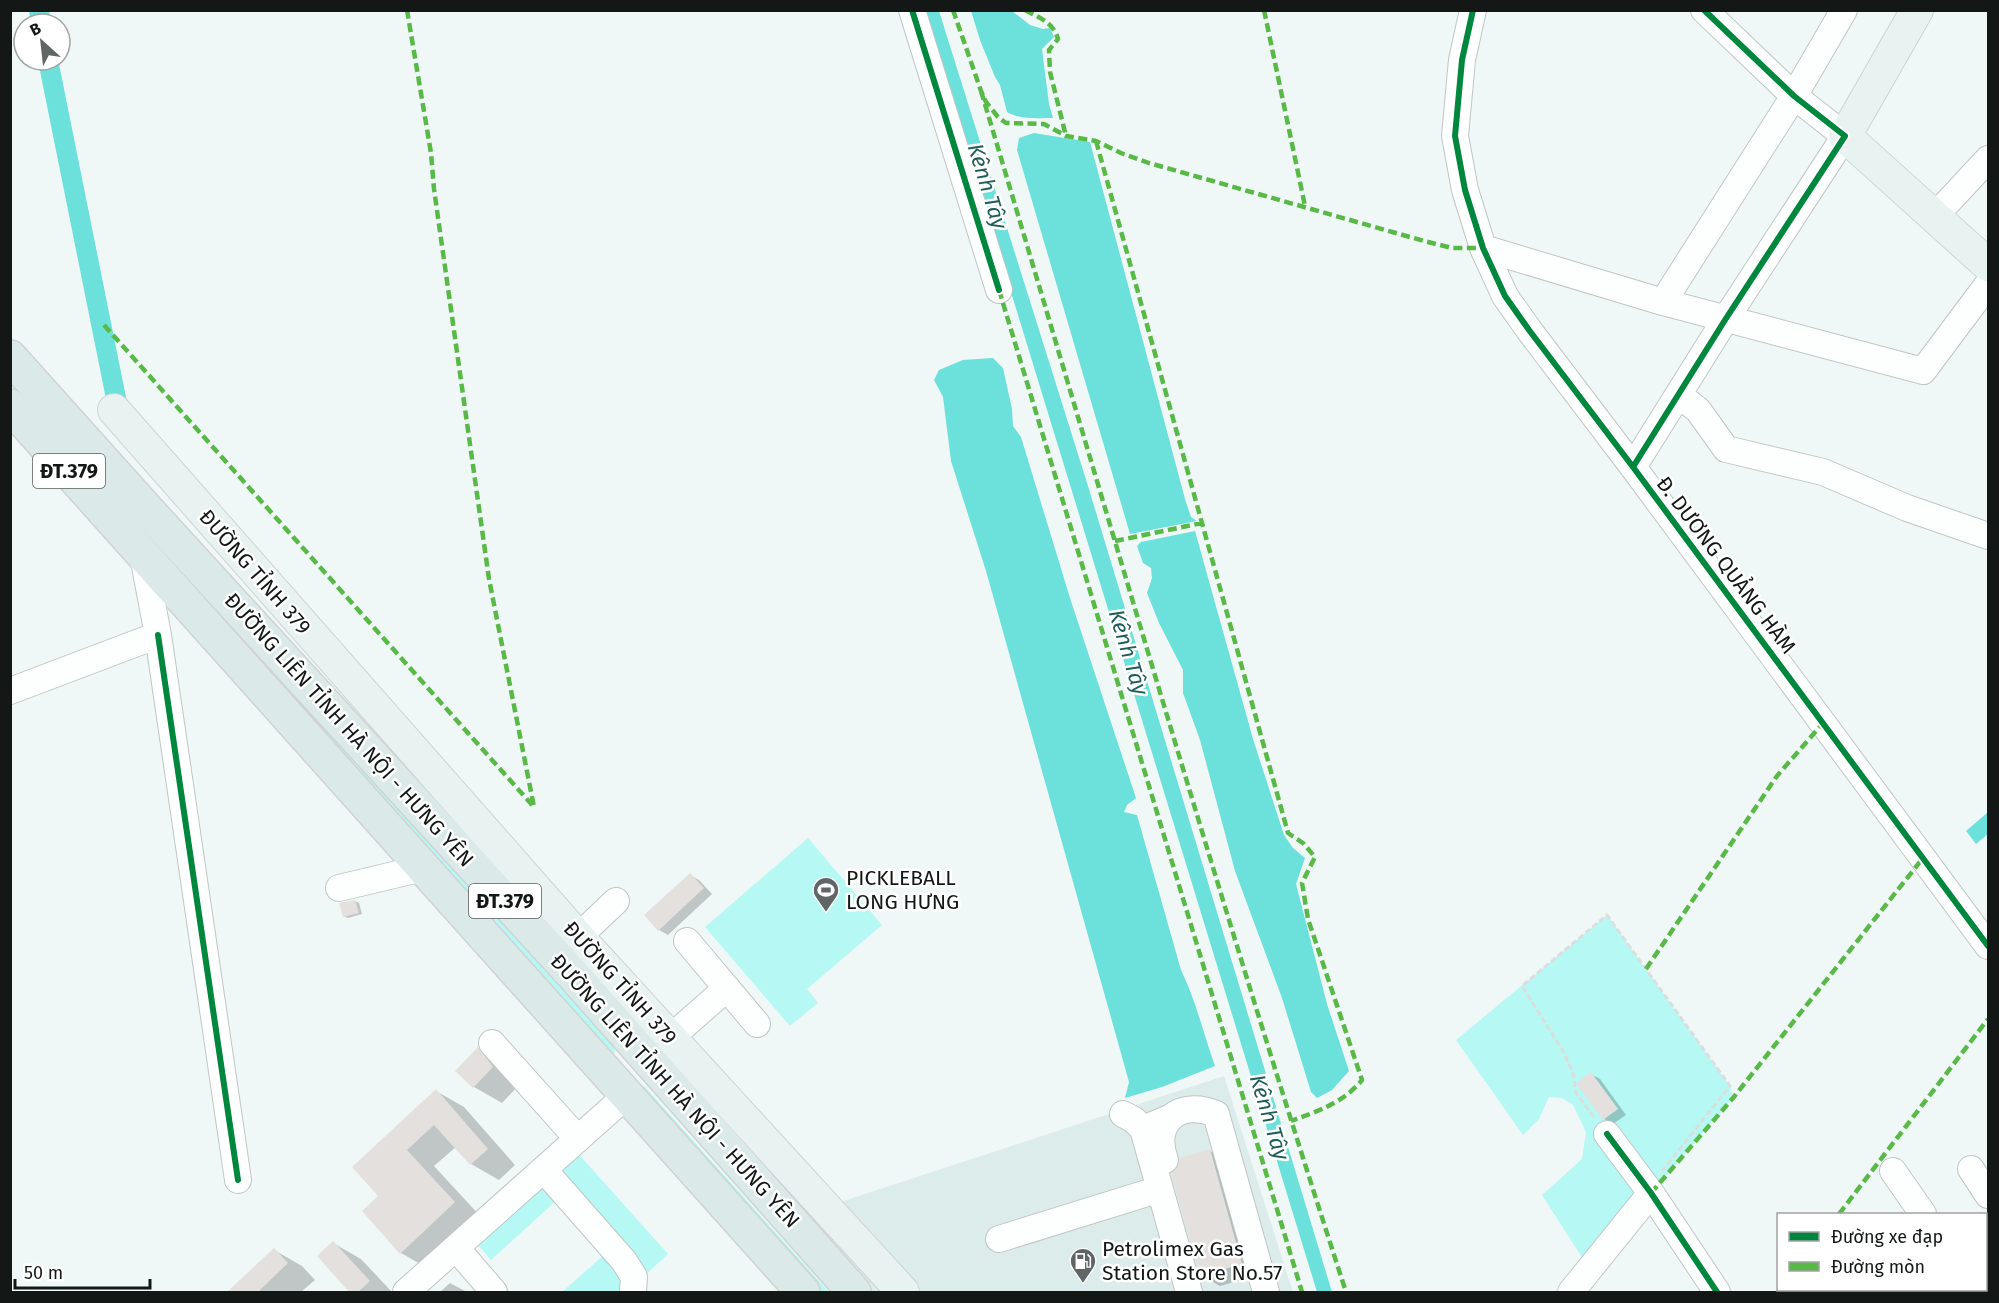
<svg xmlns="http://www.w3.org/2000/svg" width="1999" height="1303" font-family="'Fira Sans',sans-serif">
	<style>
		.built { fill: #dbecea }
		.green { fill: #b5f8f4 }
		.water { fill: #6ce0da }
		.shadow { fill: #0003 }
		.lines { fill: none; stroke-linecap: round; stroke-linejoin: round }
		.canal { stroke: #6ce0da; stroke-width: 20 }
		.building { fill: #e4e0dd }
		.minor-casing { stroke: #c0c6c5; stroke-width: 28 }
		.major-casing { stroke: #cfd3d2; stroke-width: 34 }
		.highway-casing { stroke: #cfd3d2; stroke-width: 36 }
		.path { stroke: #dcdede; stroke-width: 3; stroke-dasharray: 6 3; stroke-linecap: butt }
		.minor { stroke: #fdfefe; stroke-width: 26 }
		.major { stroke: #e8f2f1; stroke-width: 32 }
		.highway { stroke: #dbeae9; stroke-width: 33 }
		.quiet { stroke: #58b947; stroke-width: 4.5; stroke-dasharray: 9 4.5; stroke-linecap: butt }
		.cycleway-casing { stroke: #fff; stroke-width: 10 }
		.cycleway { stroke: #00873e; stroke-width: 6 }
		.labels { text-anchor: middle; stroke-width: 5; stroke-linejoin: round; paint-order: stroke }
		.shield { fill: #fff; stroke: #5a5d5d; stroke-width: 1.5 }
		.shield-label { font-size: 20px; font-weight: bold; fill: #131817 }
		.street-label { font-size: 21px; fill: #131817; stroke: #fff }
		.poi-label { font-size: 21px; fill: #131817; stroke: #fff; text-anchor: start }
		.water-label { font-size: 22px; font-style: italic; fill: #1f5d5a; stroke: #fff }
	</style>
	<rect width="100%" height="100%" fill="#f0f8f7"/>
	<path class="built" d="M1224,1076L1293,1292H854L789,1219Z"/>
	<path class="green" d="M133,515L613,1046L615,1051L613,1055L607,1057L136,530Z
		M808,838L882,925L807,989L818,1003L790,1026L705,927Z
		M1607,915L1730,1086L1733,1098L1651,1193L1590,1270L1542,1195L1582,1159L1586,1132L1573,1105L1562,1098L1549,1097L1539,1119L1523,1135L1456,1040Z
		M639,1084L645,1087L829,1292H815L634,1085Z
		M576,1151L668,1254L643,1277L551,1174Z
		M538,1179L557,1200L491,1260L472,1238Z
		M605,1254L621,1271V1291L562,1292Z"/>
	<path class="water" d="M925,11H939L1088,486L1332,1292H1317Z
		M971,11H1012L1030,25L1043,29L1050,28L1054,37L1042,49L1049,104L1053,118C1039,118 1020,120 1007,112L1000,85L995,77L980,40Z
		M1034,133L1090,142L1185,499L1191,517L1197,521L1130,534L1017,150L1019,138Z
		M993,358L1003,368L1012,409L1013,426L1021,437L1070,598L1136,798L1127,805L1124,812L1137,815L1181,970C1195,998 1204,1035 1215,1066L1162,1087L1125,1098L1129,1082L986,571L951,461L943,397L934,380L939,370L963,360Z
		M1195,531L1253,739L1284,835L1293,848L1305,858L1296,884L1327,1004L1349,1071L1332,1090L1317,1098L1311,1092L1282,998L1235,871L1200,740L1183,693V670L1159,623L1147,593L1152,578L1151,568L1143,563L1137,546L1141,542Z
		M1988,812V834L1976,844L1966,831Z"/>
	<path class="shadow" d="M690,875L699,880L712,894L668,935L659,930Z
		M355,901L359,903L362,914L348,918L344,916Z
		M478,1049L506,1065L520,1084L502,1103L474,1087Z
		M1591,1074L1600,1079L1626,1115L1613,1124L1604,1119Z
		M436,1091L464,1107L515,1165L499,1180L471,1164L456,1147L434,1166L482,1218L429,1269L401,1253L364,1211L380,1196Z
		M1210,1151L1229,1162L1261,1274L1220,1286L1201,1275Z
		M333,1243L361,1259L392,1292H352Z
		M274,1250L302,1266L315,1280L301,1292H229Z
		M450,1283L467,1292H440Z"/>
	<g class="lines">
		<path class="canal" d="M39,10L41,24
			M48,60L119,413"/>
	</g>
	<path class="building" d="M690,873L704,888L658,931L644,915Z
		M355,900L359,913L343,917L339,903Z
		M478,1047L493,1067L473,1088L455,1071Z
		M1591,1072L1618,1109L1603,1120L1576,1083Z
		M436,1089L488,1149L470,1165L434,1125L407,1150L455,1202L400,1254L362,1211L378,1196L352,1167Z
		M1210,1149L1242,1264L1200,1276L1171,1173L1179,1165L1180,1158Z
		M333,1241L370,1281L357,1293H350L317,1256Z
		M274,1248L288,1263L257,1293H226Z"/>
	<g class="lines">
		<g class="minor-casing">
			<path id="minor" d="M912,10L999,290
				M1473,10L1462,60L1455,136L1465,190L1483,248L1505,296L1529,330L1633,467L1988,946
				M1934,217L1988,159
				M1483,248L1663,302L1923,371L1988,284
				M1663,302L1794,96L1844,10
				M1679,395L1698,410L1726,449L1823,472L1907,508L1988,536
				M1633,467L1725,320L1845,136L1794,96L1704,10
				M158,635L238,1180
				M10,691L158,635L143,556
				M339,888L423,868
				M578,937L616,901
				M687,941L757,1024
				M670,1038L727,988
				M492,1043L578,1139
				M1123,1114L1134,1120L1143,1129
				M1172,1117L1143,1129L1189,1292
				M1607,1134L1651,1193L1717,1292
				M1165,1160C1151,1121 1180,1099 1216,1114L1266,1292
				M1971,1169L1988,1195
				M544,1170L624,1261L634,1277L633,1292
				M1893,1171L1923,1214
				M999,1239L1160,1189
				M456,1248L494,1292
				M1927,1290L1929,1292
				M1973,1290L1975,1292
				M406,1292L627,1095
				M1571,1292L1651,1193"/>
		</g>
		<g class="major-casing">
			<path id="major" d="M1917,10L1845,136L1988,265
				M114,410L578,937L903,1292"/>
		</g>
		<g class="highway-casing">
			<path id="highway" d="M10,357L151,514L574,976L854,1292
				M10,406L803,1292"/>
		</g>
		<path class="path" d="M1594,1117L1576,1093L1573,1073L1564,1053L1522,986L1607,915L1730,1086L1662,1171"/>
		<use href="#minor" class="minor"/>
		<use href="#major" class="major"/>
		<use href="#highway" class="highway"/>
		<path class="quiet" d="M953,10L981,91L986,102L998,117L1006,123L1044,124L1066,136L1096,141L1121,153L1149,163L1424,241L1452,248H1483
			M1025,10C1040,18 1053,22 1058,39L1049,50L1050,72L1066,136
			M1264,10L1305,206
			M981,91C1101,492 1217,894 1346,1292
			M1096,141L1288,833L1303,843L1315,857L1302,883L1308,919L1362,1080C1343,1103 1318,1111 1291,1121
			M999,290L1302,1292
			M104,325L534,807L489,579L434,189L431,153L407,10
			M1115,541L1202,523
			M1646,969L1777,776L1823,723
			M1651,1193L1733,1098L1923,858
			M1839,1214L1988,1019
			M1847,1290L1849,1292
			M1779,1292L1782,1290"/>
		<g class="cycleway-casing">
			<path id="cycleway" d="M912,10L999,290
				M1473,10L1462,60L1455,136L1465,190L1483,248L1505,296L1529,330L1633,467L1988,946
				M1633,467L1725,320L1845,136L1794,96L1704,10
				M158,635L238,1180
				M1607,1134L1651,1193L1717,1292"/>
		</g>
		<use href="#cycleway" class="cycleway"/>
	</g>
	<defs>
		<g id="stadium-pin" transform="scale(1.35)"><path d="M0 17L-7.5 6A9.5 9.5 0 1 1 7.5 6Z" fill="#606665" stroke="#fff"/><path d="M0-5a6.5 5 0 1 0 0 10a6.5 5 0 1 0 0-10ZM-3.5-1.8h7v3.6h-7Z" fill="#fff"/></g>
		<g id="fuel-pin" transform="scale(1.35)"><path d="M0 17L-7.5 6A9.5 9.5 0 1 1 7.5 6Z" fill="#606665" stroke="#fff"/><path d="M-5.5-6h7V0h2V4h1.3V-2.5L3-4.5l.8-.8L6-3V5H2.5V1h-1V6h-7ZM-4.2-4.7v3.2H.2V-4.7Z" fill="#fff"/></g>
	</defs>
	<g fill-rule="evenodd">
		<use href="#stadium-pin" x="826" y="890"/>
		<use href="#fuel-pin" x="1083" y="1261"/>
	</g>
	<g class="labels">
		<g class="shield">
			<rect x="33" y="454" width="72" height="34" rx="4.5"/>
			<rect x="469" y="884" width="72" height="34" rx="4.5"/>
		</g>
		<g class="shield-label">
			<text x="69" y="478">ĐT.379</text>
			<text x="505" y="908">ĐT.379</text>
		</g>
		<g class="street-label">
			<text transform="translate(1726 565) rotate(53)" y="7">Đ. DƯƠNG QUẢNG HÀM</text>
			<text transform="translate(255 572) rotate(49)" y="7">ĐƯỜNG TỈNH 379</text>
			<text transform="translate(349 730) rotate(48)" y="7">ĐƯỜNG LIÊN TỈNH HÀ NỘI - HƯNG YÊN</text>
			<text transform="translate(620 983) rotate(48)" y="7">ĐƯỜNG TỈNH 379</text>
			<text transform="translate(675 1091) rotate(48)" y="7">ĐƯỜNG LIÊN TỈNH HÀ NỘI - HƯNG YÊN</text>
		</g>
		<g class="poi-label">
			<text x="846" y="885">PICKLEBALL<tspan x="846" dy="24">LONG HƯNG</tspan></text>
			<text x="1102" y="1256">Petrolimex Gas<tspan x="1102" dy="24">Station Store No.57</tspan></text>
		</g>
		<g class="water-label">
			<text transform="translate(988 186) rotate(73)" y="8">Kênh Tây</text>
			<text transform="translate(1129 652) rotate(73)" y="8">Kênh Tây</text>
			<text transform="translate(1270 1117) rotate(73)" y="8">Kênh Tây</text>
		</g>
	</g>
	<rect width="1999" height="1303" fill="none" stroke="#131817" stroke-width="24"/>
	<rect x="1777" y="1213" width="210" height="78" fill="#ffffff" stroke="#a1a3a2" stroke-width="1.5"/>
	<rect x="1789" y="1232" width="30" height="9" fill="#00873e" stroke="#a1a3a2" stroke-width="1.5"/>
	<text x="1831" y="1243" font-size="18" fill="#131817">Đường xe đạp</text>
	<rect x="1789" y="1262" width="30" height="9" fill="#58b947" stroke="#a1a3a2" stroke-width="1.5"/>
	<text x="1831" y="1273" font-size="18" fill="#131817">Đường mòn</text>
	<g transform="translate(42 42) rotate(333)"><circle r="28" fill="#ffffff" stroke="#a1a3a2" stroke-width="1.5"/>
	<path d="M0-4.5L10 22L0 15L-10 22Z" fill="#606665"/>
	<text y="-9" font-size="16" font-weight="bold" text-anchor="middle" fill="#131817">B</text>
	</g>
	<path d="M15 1279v9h135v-9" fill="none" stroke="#131817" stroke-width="3"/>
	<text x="24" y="1279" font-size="18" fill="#131817" stroke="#ffffff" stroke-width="4.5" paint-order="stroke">50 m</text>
</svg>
